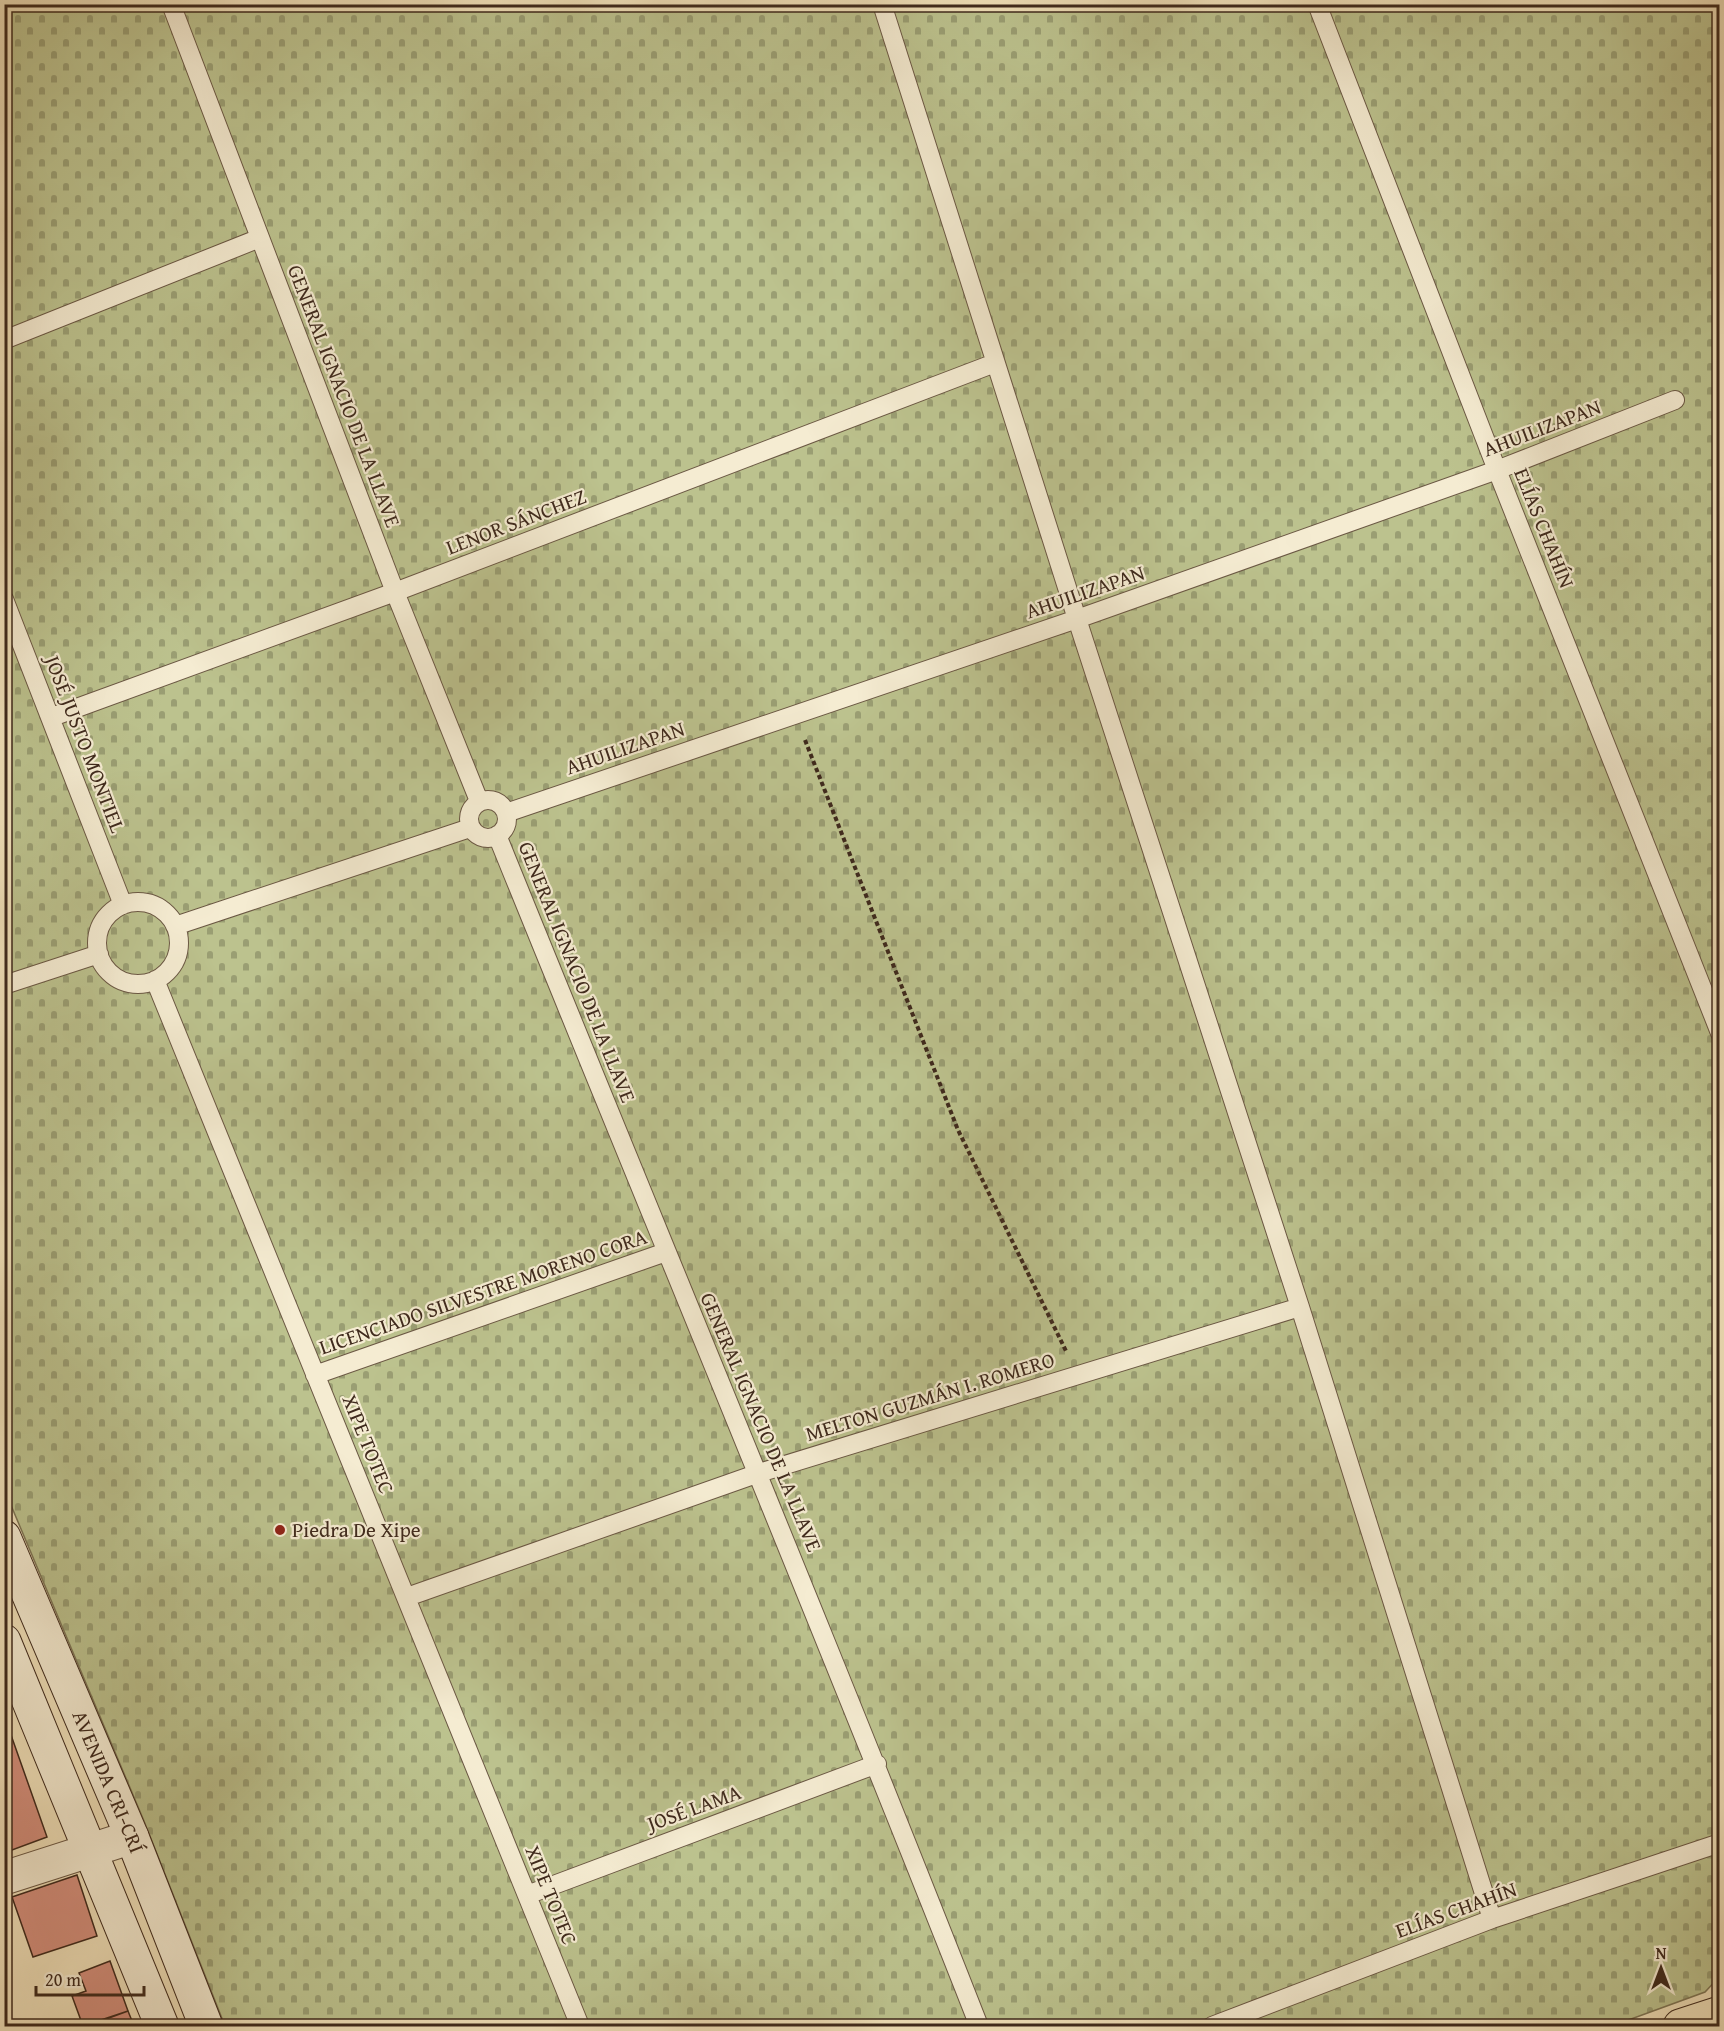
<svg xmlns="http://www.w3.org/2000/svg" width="1724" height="2031" font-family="'Gentium Book Plus',serif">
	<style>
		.cemetery { fill: url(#cemetery-stones); stroke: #7e7656; stroke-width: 1.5 }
		.building { fill: #d48f7d; stroke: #3f2a1d; stroke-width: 1.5 }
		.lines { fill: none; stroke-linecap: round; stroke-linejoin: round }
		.service-casing { stroke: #6b5844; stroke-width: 20 }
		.minor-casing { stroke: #6b5844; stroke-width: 35 }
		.secondary-casing { stroke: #3f2a1d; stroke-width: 35 }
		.primary-casing { stroke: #3f2a1d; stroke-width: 35 }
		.path { stroke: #3f2a1d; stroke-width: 4; stroke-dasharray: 4.5 3; stroke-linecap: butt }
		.service { stroke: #f5ecd2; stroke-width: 18 }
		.minor { stroke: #f5ecd2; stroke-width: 33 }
		.secondary { stroke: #f5ecd2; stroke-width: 33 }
		.primary { stroke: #f0e1ba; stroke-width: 33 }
		.poi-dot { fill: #8f2418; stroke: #f5ecd2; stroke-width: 2 }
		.labels { text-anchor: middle; stroke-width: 4.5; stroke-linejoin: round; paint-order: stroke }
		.street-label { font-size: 21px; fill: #3f2a1d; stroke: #f5ecd2 }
		.poi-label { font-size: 21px; fill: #3f2a1d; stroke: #f5ecd2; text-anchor: start }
	</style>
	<defs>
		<pattern id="cemetery-stones" width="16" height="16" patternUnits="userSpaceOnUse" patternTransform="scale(1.5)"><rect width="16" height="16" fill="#bcc28e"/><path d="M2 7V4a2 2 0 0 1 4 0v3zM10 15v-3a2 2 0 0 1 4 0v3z" fill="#9a9e73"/></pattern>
	</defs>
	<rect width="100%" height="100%" fill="#f0e1ba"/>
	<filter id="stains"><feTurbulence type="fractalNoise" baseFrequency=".00333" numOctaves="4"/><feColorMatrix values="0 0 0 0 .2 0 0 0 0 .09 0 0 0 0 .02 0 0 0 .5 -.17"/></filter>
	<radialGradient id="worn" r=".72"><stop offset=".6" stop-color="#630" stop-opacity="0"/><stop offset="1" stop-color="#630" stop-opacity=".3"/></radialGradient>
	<path class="cemetery" d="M4,5H1719L1720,1976L1705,1992L1612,2026H225L144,1821L5,1491Z"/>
	<path class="building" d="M5,1718L47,1837L4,1853V1718Z
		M77,1875L97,1936L33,1957L12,1897Z
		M110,1961L128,2011L83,2026L72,1996L86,1991L79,1973Z
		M128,2011L134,2026H87Z"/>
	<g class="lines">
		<g class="service-casing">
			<path id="service" d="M171,4L395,592L479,801
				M882,4L1077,619L1300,1307L1492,1919
				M1317,4L1497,470L1720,1033
				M4,340L260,238
				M4,599L123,905
				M52,717L395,592L995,363
				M469 819a19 19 0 1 1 38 0a19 19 0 1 1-38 0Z
				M506,813L1077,619L1497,470L1675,400
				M497,835C658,1233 823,1628 979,2026
				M97 943a41 41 0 1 1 82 0a41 41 0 1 1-82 0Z
				M175,926L470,828
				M155,980L580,2026
				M4,985L99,954
				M315,1375L666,1252
				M407,1597L759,1473L1300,1307
				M527,1895L877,1764
				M1212,2026L1492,1919L1720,1843"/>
		</g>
		<g class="minor-casing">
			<path id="minor" d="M4,1878L132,1837"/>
		</g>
		<g class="secondary-casing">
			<g id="secondary">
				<path id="s1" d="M4,1537L132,1837L206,2026"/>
				<path d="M4,1641L162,2026"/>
			</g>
		</g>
		<g class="primary-casing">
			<path id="primary" d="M1680,2026L1720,2013"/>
		</g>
		<path class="path" d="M805,740L958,1130L1066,1351"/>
		<use href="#service" class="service"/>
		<use href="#minor" class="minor"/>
		<use href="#secondary" class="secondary"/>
		<use href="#primary" class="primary"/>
	</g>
	<circle class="poi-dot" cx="280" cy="1530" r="6"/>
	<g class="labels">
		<g class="street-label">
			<text transform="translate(344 396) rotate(69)" y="7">GENERAL IGNACIO DE LA LLAVE</text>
			<text transform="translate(1542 428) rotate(-21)" y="7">AHUILIZAPAN</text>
			<text transform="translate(516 522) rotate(-21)" y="7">LENOR SÁNCHEZ</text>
			<text transform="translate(1544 528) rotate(68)" y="7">ELÍAS CHAHÍN</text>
			<text transform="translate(1085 592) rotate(-19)" y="7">AHUILIZAPAN</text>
			<text transform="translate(85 744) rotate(69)" y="7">JOSÉ JUSTO MONTIEL</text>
			<text transform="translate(625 748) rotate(-19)" y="7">AHUILIZAPAN</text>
			<text transform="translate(577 972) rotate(68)" y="7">GENERAL IGNACIO DE LA LLAVE</text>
			<text transform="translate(483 1292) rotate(-19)" y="7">LICENCIADO SILVESTRE MORENO CORA</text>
			<text transform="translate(930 1397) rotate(-17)" y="7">MELTON GUZMÁN I. ROMERO</text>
			<text transform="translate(761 1422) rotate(67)" y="7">GENERAL IGNACIO DE LA LLAVE</text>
			<text transform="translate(368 1444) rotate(68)" y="7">XIPE TOTEC</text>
			<text dy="7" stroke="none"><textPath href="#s1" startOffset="266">AVENIDA CRI-CRÍ</textPath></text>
			<text transform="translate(694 1808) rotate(-20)" y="7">JOSÉ LAMA</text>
			<text transform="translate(551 1895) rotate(68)" y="7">XIPE TOTEC</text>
			<text transform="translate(1456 1910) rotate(-20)" y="7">ELÍAS CHAHÍN</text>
		</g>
		<g class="poi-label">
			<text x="292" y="1537">Piedra De Xipe</text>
		</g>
	</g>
	<rect width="1724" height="2031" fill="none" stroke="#f0e1ba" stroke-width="24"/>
	<rect x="6" y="6" width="1712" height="2019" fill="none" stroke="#3f2a1d" stroke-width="3"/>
	<rect x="12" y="12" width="1700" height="2007" fill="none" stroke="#3f2a1d" stroke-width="1.5"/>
	<g transform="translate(1661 1968)" stroke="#f5ecd2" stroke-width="4.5" paint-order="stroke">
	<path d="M0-4.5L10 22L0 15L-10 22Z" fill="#3f2a1d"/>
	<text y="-9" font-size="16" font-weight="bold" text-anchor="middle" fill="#3f2a1d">N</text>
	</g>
	<path d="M36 1986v9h108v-9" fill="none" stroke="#3f2a1d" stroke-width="3"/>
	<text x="45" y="1986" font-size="18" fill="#3f2a1d" stroke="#f5ecd2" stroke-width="4.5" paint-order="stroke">20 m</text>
	<rect width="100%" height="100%" filter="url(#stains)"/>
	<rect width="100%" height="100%" fill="url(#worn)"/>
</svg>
